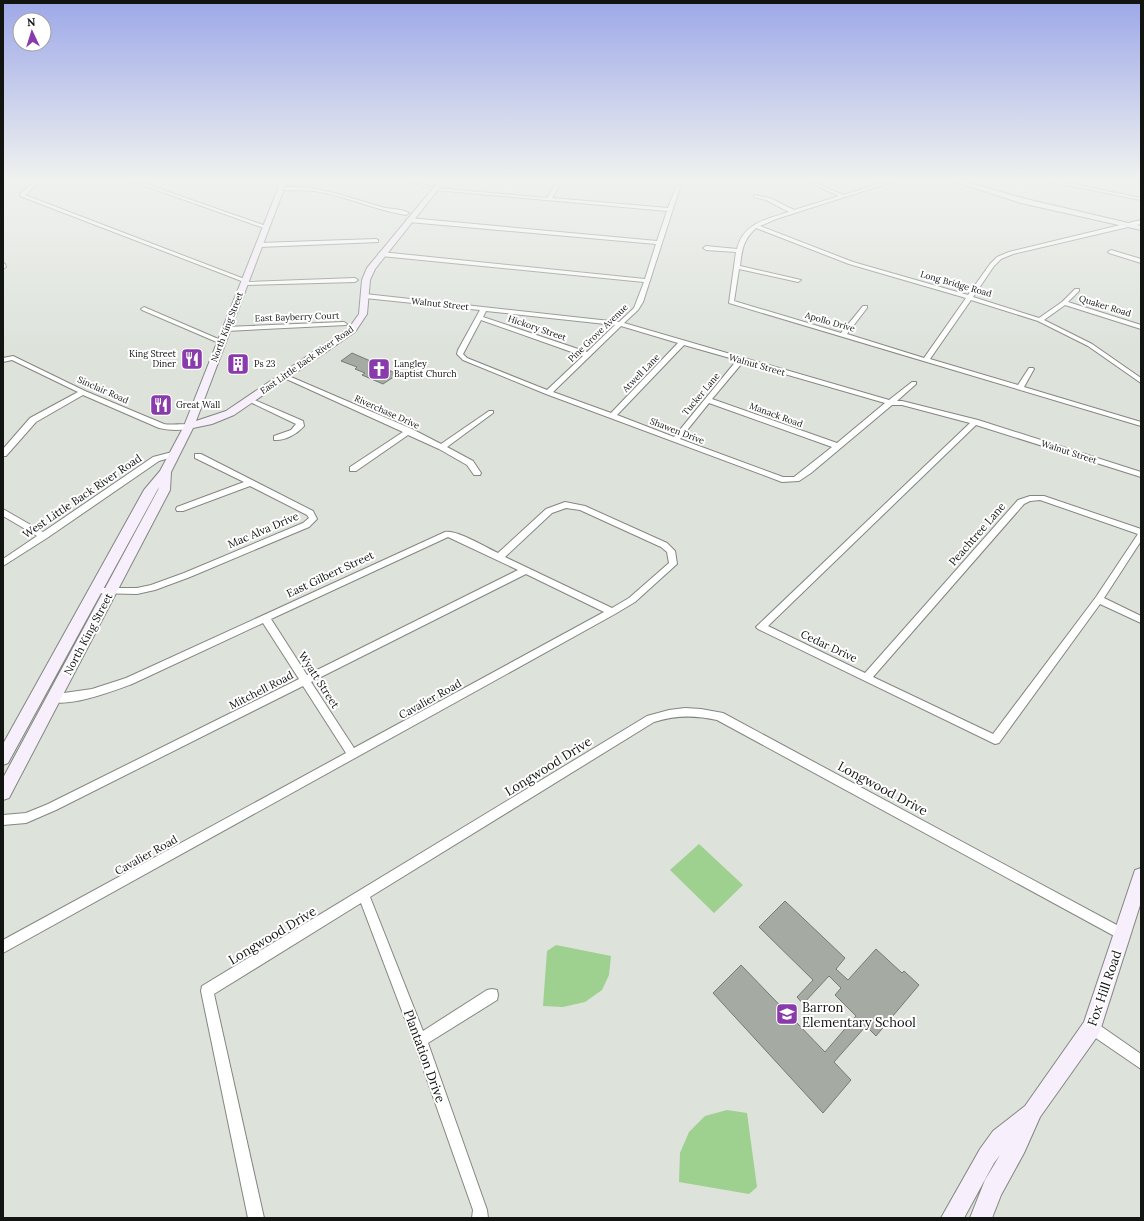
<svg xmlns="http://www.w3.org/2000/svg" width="1144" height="1221" font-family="Lora,serif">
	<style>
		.green { fill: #9ed090 }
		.building { fill: #a5aaa3; stroke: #767b74 }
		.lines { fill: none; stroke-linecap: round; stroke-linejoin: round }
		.street-casing { stroke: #828780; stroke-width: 2 }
		.secondary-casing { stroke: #828780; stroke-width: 2 }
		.street { fill: #fff; fill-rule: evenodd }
		.secondary { fill: #f8effd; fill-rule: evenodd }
		.labels { text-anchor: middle; stroke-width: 4; stroke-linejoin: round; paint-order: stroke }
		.far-street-label { font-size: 9px; fill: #121412; stroke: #fff }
		.far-poi-label { font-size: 9px; fill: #121412; stroke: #fff; text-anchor: start }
		.street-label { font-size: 11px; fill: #121412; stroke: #fff }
		.near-street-label { font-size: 13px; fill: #121412; stroke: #fff }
		.near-poi-label { font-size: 13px; fill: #121412; stroke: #fff; text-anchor: start }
	</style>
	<rect width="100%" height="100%" fill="#dde2db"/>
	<path class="green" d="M699,844L743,885L714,913L670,870Z
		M556,945L611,956L609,975L602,990L585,1002L563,1007L543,1006L547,951Z
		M727,1110L747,1113L757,1187L749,1194L679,1182L680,1153L689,1132L705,1116Z"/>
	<path class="building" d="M352,353L375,363L374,364L398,374L383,384L362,375L365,373L355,369L357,367L341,361Z
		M785,901L845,958L836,969L848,980L876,949L902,973L904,971L919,985L876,1036L866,1026L834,1062L851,1080L823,1113L713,993L741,965L825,1052L856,1016L835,995L841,988L829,976L803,1004L797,997L813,980L759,927Z"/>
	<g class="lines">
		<g class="street-casing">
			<path id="street" d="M35,181H40L25,195L247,280V282L355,278L358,280L355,282L242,285L241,284L244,282L20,196V194Z
				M131,181H137L269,227L264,228Z
				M405,181H412L429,186L427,187Z
				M558,181H562L552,198L668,208L676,187L678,186L680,187L643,302L638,310L624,323L889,400L912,382H916V384L897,401H902L978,420L1141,472V477L976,425L768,626L865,673L1018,500L1030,496H1044L1141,529V541L1104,598L1141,616V623L1100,604L999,743L995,744L758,629L756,627L758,625L970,423L902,405H892L811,473L799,481L782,482L546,394L463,360L457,354L458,350L480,310L365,298L362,296L365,294L619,322L634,308L644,282L381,256L378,254L381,252L645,279L656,244L409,222L406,220L409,218L657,241L667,211L435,190L433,189L435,188L547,198ZM486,311L615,325L587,352L483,317ZM481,320L583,356L547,390L467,358L463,354ZM621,326L678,343L611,413L553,392ZM684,345L737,360L674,437L617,415ZM743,362L885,403L837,443L712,399ZM709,403L832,447L794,477H783L680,439ZM1040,500L1138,534L1096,597L993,734L873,677L1024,504L1030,501Z
				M806,181H811L843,195L889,181H895L776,219L760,226L853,262L968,295L990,264L997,257L1009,252L1141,220V224L1013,254L1001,259L994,266L973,297L1039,318L1062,302L1075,289H1079V291L1068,302L1141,325V329L1065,305L1044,320L1092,344L1141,378V383L1088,346L1038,321L971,300L930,359L1018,385L1029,368H1033L1034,369L1024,387L1141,422V426L729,303L736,252L706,250L703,248L706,246L737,249C743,223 767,219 789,212L766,200L754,197V195L770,198L794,210L839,196ZM756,228L849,264L966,298L924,358L847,334L867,308V306H863L841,333L734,301L739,269L798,282L801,280L740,266C742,249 743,240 756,228Z
				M1049,181H1057L1141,198V200L1051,182Z
				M291,187C324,187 353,199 385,208C392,209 402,209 409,213L406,215C375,210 346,196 315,191C304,190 292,190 281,190L279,189L281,188Z
				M376,239L378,240V242L259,247L256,245L259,243Z
				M1111,250L1141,259V263L1109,253L1108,252Z
				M3,263L5,264L6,267L3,269Z
				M144,307L223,341L224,342L219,343L142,310L141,309Z
				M344,322L347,324L346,325L226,331L223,329L226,327Z
				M13,356L85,391L164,424C172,426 187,422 193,426C184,432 169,430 159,428L83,395L36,422L6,456H3V449L30,418L78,392L12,360L3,362V358Z
				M284,374L412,429L441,444L489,411H493V413L447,447L473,461L481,473L480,475H474L467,465L439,449L408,435L356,471H350V467L403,432L282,377V375Z
				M250,398L303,421L304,426C297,434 285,441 274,440V436L291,430L296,424L248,401L247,400Z
				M176,451L180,453L179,455L159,461L47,538L3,566V559L37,536L3,516V509L43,532L153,457Z
				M195,454H201L313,511L317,519L309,527L190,577L155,590L137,594L92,593L91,591L95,588H137L151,585L184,573L303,523L309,518L307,515L250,486L183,511H177L176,509L177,507L244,482L195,458Z
				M565,502L585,506L667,543L675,551L677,564L635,602L615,614L3,953V940L346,753L303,686L56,810L26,823L3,825V815L26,813L48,804L299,679L263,623L132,684C113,691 69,708 50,701L48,698L50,695L92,689L126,678L445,532C456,529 487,548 498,553L546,509ZM566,508L580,510L661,547L667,552L669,563L629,598L612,608L505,557L552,513ZM448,537L518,570L307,675L271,619ZM526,574L604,612L354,748L311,682Z
				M685,708L701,709L723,713L1126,930L1128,934L1126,938L1122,940L1118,938L717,720C695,715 676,715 654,722L370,897L423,1031L487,990L492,989L497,990L498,995L497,1000L428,1043L487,1210L488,1218H472L473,1210L413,1040L361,903L214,994L264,1218H248L201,991L202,986L647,716L669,710Z
				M1092,1020L1141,1054V1069L1087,1032L1085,1027L1087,1022Z"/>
		</g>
		<g class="secondary-casing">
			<path id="secondary" d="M281,181H287L196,421L226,411L349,328L359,314L362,280L367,268L439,181H445L375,269L370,280L367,314L355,332L234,415L212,424L193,428L171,472L170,490L9,798L3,800V778L158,490L159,487L8,763L3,765V744L144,490L160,471L184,426Z
				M954,181H963L1026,199L1141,226V230L1021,203L955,182Z
				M1141,868V902L1099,1034L1040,1117L1024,1153L1001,1195L992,1218H970L985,1180L1000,1155L994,1163L964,1218H941L980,1149L993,1131L1025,1106L1084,1022L1133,876L1135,870Z"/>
		</g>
		<use href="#street" class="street"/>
		<use href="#secondary" class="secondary"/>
	</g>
	<linearGradient id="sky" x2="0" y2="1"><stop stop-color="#9da8e8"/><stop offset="0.51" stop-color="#f0f2ef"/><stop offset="1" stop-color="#f0f2ef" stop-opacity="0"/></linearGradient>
	<rect width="1144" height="352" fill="url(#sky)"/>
	<defs>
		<g id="restaurant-square" transform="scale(1.15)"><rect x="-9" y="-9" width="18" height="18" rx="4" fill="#893aab" stroke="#fff"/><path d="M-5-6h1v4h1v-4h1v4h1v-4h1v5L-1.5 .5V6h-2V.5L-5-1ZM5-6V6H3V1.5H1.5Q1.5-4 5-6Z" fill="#fff"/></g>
		<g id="building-square" transform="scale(1.15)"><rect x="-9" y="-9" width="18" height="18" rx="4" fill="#893aab" stroke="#fff"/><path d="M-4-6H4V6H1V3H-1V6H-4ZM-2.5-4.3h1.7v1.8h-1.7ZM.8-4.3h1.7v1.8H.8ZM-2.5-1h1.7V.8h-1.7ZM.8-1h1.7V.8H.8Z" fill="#fff"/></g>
		<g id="church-square" transform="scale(1.15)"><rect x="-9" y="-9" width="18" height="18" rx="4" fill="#893aab" stroke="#fff"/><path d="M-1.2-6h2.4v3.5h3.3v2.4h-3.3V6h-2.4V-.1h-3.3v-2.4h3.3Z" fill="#fff"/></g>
		<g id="school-square" transform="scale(1.15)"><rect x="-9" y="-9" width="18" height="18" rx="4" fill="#893aab" stroke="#fff"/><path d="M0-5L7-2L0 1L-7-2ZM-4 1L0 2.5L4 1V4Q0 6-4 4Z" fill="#fff"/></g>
	</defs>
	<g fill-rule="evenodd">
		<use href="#restaurant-square" x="192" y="359"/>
		<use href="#building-square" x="238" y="364"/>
		<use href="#church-square" x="379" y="369"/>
		<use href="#restaurant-square" x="161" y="405"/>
		<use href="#school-square" x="787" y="1014"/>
	</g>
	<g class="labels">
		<g class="far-street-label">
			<text transform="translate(956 284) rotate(16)" y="3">Long Bridge Road</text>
			<text transform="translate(440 304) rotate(6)" y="3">Walnut Street</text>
			<text transform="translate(1105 306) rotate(17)" y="3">Quaker Road</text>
			<text transform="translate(297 317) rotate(-2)" y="3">East Bayberry Court</text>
			<text transform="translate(830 322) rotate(16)" y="3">Apollo Drive</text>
			<text transform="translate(227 327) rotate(-69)" y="3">North King Street</text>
			<text transform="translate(537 328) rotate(19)" y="3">Hickory Street</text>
			<text transform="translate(598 333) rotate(-44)" y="3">Pine Grove Avenue</text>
			<text transform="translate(307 360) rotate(-35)" y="3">East Little Back River Road</text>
			<text transform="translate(757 365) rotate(16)" y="3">Walnut Street</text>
			<text transform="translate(641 373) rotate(-46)" y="3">Atwell Lane</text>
			<text transform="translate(103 390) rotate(24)" y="3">Sinclair Road</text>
			<text transform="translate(701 394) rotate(-50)" y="3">Tucker Lane</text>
			<text transform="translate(387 412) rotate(24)" y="3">Riverchase Drive</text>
			<text transform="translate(776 415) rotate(20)" y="3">Manack Road</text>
			<text transform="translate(677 431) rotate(21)" y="3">Shawen Drive</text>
			<text transform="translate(1069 452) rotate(18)" y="3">Walnut Street</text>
		</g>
		<g class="far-poi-label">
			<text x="176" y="357" text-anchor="end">King Street<tspan x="176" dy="10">Diner</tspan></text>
			<text x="254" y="367">Ps 23</text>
			<text x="394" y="367">Langley<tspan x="394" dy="10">Baptist Church</tspan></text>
			<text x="176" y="408">Great Wall</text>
		</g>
		<g class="street-label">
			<text transform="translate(82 496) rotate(-34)" y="4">West Little Back River Road</text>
			<text transform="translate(263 530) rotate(-23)" y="4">Mac Alva Drive</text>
			<text transform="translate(977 534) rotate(-49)" y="4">Peachtree Lane</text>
			<text transform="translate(330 574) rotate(-25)" y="4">East Gilbert Street</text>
			<text transform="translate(88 634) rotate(-62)" y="4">North King Street</text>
			<text transform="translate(829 646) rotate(25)" y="4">Cedar Drive</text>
			<text transform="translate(319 680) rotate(57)" y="4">Wyatt Street</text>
			<text transform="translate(261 690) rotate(-27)" y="4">Mitchell Road</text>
			<text transform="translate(430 699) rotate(-29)" y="4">Cavalier Road</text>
			<text transform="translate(146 855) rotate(-29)" y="4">Cavalier Road</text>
		</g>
		<g class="near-street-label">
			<text transform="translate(548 766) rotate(-32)" y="5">Longwood Drive</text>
			<text transform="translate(883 788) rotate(28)" y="5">Longwood Drive</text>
			<text transform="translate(272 935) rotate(-31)" y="5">Longwood Drive</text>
			<text transform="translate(1104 988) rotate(-71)" y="5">Fox Hill Road</text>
			<text transform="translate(425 1056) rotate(70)" y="5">Plantation Drive</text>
		</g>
		<g class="near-poi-label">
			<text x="802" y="1012">Barron<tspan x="802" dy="15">Elementary School</tspan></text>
		</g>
	</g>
	<rect width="1144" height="1221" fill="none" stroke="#121412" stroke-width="8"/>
	<g transform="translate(32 32) rotate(356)"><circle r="19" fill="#ffffff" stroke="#a0a1a0"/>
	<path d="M0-3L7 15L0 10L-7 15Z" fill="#893aab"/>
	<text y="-6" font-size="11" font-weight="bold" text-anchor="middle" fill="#121412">N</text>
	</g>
</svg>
